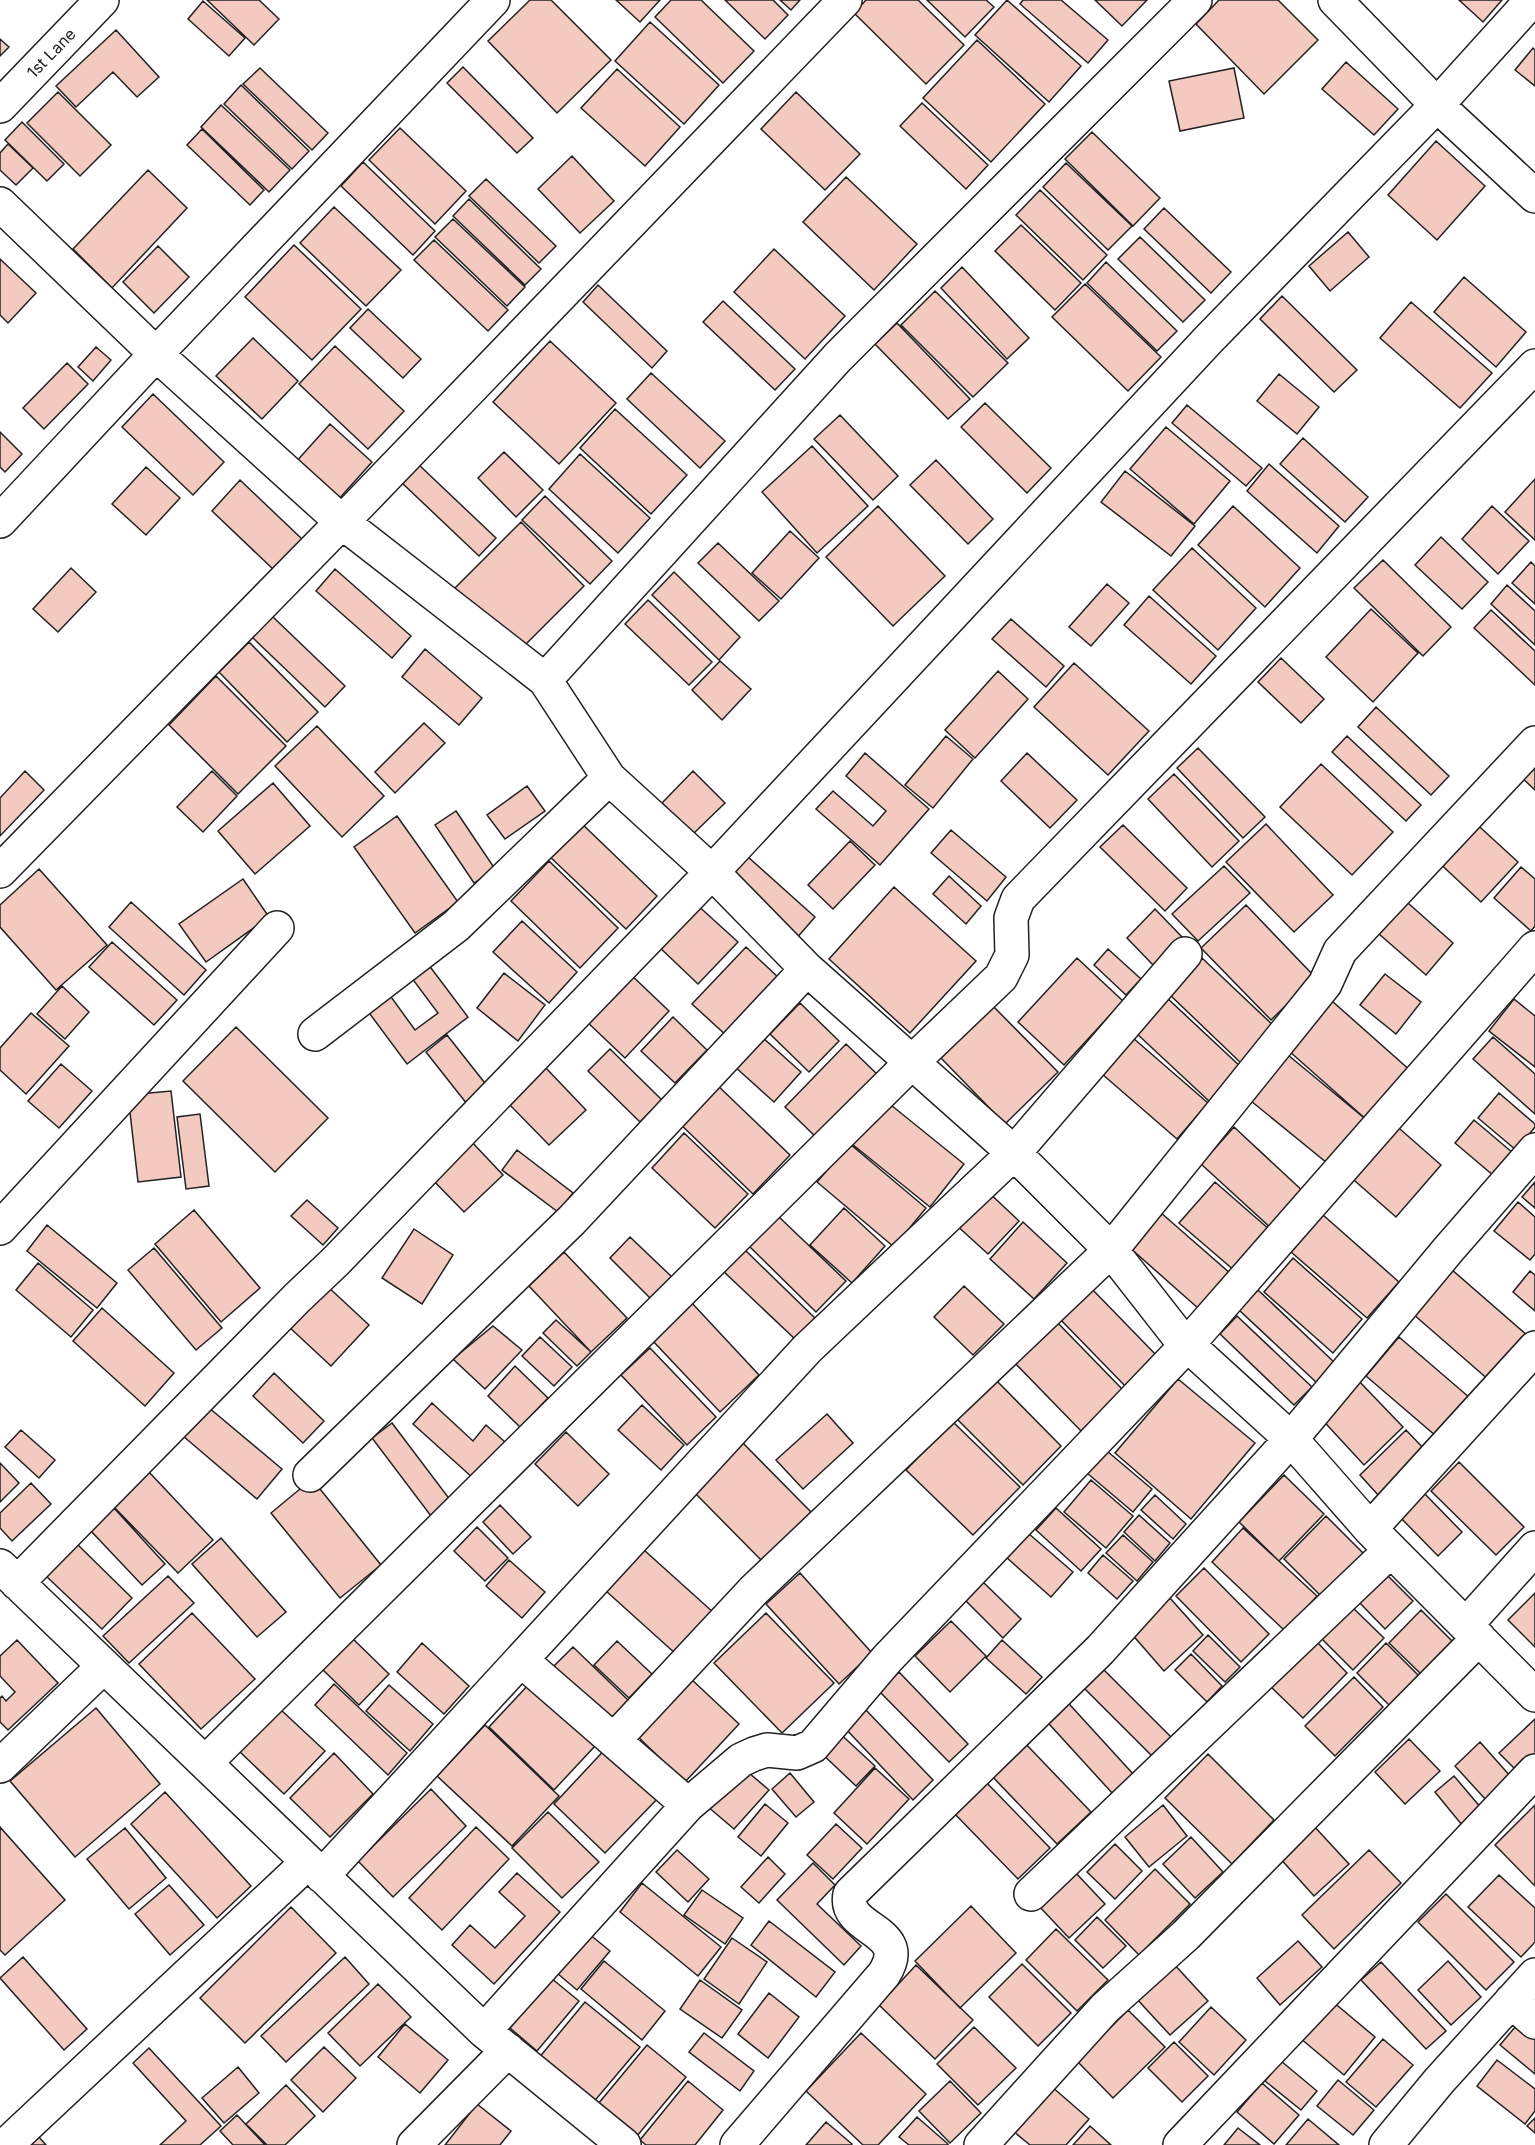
<svg xmlns="http://www.w3.org/2000/svg" width="1535" height="2145" font-family="Inter,sans-serif">
	<style>
		.building { fill: #f3c9c0; stroke: #222; stroke-width: 1.5 }
		.lines { fill: none; stroke-linecap: round; stroke-linejoin: round }
		.minor-casing { stroke: #222; stroke-width: 36 }
		.minor { stroke: #fff; stroke-width: 33 }
		.labels { text-anchor: middle; stroke-width: 4.5; stroke-linejoin: round; paint-order: stroke }
		.street-label { font-size: 16px; fill: #222; stroke: #fff }
	</style>
	<rect width="100%" height="100%" fill="#fff"/>
	<path class="building" d="M207,0H259L279,19L254,45Z
		M530,0H551L611,60L557,113L488,41Z
		M616,0H660L640,22Z
		M671,0H701L754,51L723,83L655,17Z
		M725,0H773L788,15L765,39Z
		M780,0H800L791,10Z
		M866,0H918L964,45L926,84L854,13Z
		M927,0H986L994,7L965,37Z
		M1007,0L1081,66L1049,102L975,35Z
		M1023,0H1061L1108,40L1088,63L1020,4Z
		M1095,0H1147L1122,26Z
		M1219,0H1278L1318,40L1264,94L1196,24Z
		M1459,0H1502L1483,22Z
		M203,1L245,38L229,56L188,19Z
		M650,22L719,85L684,124L615,61Z
		M116,30L159,77L137,97L113,72L76,107L56,86Z
		M0,39L9,47L0,56Z
		M977,40L1045,104L991,162L923,98Z
		M1533,48L1535,50V86L1515,70Z
		M1346,62L1398,109L1374,135L1322,89Z
		M463,67L533,138L517,153L447,83Z
		M260,68L328,133L312,150L243,84Z
		M1234,68L1244,118L1180,131L1169,81Z
		M617,69L680,127L645,166L581,108Z
		M241,85L309,151L292,169L224,104Z
		M58,92L111,145L80,176L27,123Z
		M796,92L860,154L825,190L761,129Z
		M922,103L988,165L966,189L900,126Z
		M221,105L290,170L269,192L201,127Z
		M22,122L64,164L47,181L5,140Z
		M400,128L466,191L435,224L369,160Z
		M202,129L264,190L250,205L187,145Z
		M1092,132L1160,198L1133,226L1065,159Z
		M1436,141L1485,186L1437,240L1388,195Z
		M8,144L33,168L16,185L0,170V153Z
		M572,156L614,201L580,233L538,189Z
		M363,162L435,231L413,255L341,186Z
		M1066,163L1132,226L1108,250L1043,187Z
		M148,170L187,208L112,288L73,249Z
		M846,177L917,244L874,290L803,222Z
		M486,179L556,246L539,263L469,196Z
		M1040,190L1107,255L1083,280L1016,215Z
		M469,199L541,269L525,285L453,216Z
		M334,207L401,270L366,306L300,243Z
		M1164,208L1231,272L1211,293L1144,229Z
		M453,219L525,287L507,306L435,237Z
		M1021,225L1081,283L1055,310L995,251Z
		M1348,232L1369,257L1330,291L1309,266Z
		M1140,237L1205,300L1183,322L1118,259Z
		M434,240L508,310L488,331L414,260Z
		M294,245L361,309L312,360L245,297Z
		M158,246L189,277L154,313L123,282Z
		M774,249L845,316L805,359L734,292Z
		M0,259L36,293L8,323L0,315Z
		M1106,262L1177,331L1157,351L1087,283Z
		M962,267L1029,338L1007,359L941,288Z
		M1464,277L1526,332L1496,367L1434,312Z
		M1085,284L1161,357L1128,391L1052,317Z
		M598,285L667,351L652,368L583,302Z
		M935,291L1008,363L973,397L901,325Z
		M1282,296L1357,370L1334,392L1260,319Z
		M723,301L795,369L775,390L703,322Z
		M1411,302L1492,373L1460,408L1380,338Z
		M368,309L421,359L403,378L350,328Z
		M897,323L970,399L948,419L875,344Z
		M253,338L298,381L262,419L216,376Z
		M550,341L616,403L559,464L493,402Z
		M335,346L404,411L368,449L299,384Z
		M96,347L111,360L93,381L78,367Z
		M67,363L88,384L44,429L23,408Z
		M651,373L725,441L700,468L627,399Z
		M1279,374L1319,407L1297,434L1257,401Z
		M153,394L224,462L193,495L122,427Z
		M985,403L1051,468L1027,493L961,427Z
		M1187,405L1262,468L1246,486L1172,423Z
		M615,409L687,475L651,514L580,448Z
		M840,415L898,476L873,500L814,439Z
		M330,424L372,462L337,501L295,463Z
		M1166,427L1230,481L1194,524L1130,469Z
		M0,432L22,454L5,472L0,467Z
		M1303,438L1368,497L1345,522L1280,464Z
		M812,446L868,506L817,553L762,492Z
		M504,452L543,490L516,517L478,478Z
		M580,454L650,518L618,553L549,489Z
		M936,460L993,519L968,544L910,485Z
		M418,464L496,538L479,556L401,482Z
		M1269,464L1339,526L1317,553L1247,491Z
		M146,467L180,498L146,535L112,504Z
		M1125,471L1195,526L1171,556L1101,502Z
		M1535,479V540L1505,512Z
		M240,480L302,539L274,570L212,511Z
		M545,496L612,561L590,584L522,520Z
		M878,506L945,576L893,626L826,557Z
		M1233,506L1300,568L1265,607L1198,545Z
		M1492,506L1529,541L1498,574L1462,539Z
		M521,522L584,586L516,654L453,590Z
		M790,531L819,558L781,599L752,573Z
		M1441,537L1488,582L1462,609L1415,565Z
		M718,543L779,601L759,621L698,563Z
		M1192,548L1256,608L1218,650L1153,590Z
		M1383,560L1451,627L1423,656L1354,588Z
		M1531,562L1535,566V604L1512,583Z
		M71,568L96,592L58,632L33,609Z
		M335,569L411,636L392,658L316,591Z
		M674,572L740,637L719,660L652,595Z
		M1107,584L1129,603L1091,646L1069,627Z
		M1507,585L1535,611V645L1491,604Z
		M1149,596L1216,656L1191,684L1124,625Z
		M648,600L712,662L689,685L625,624Z
		M1371,609L1418,653L1373,702L1326,657Z
		M1491,610L1535,651V685L1474,628Z
		M272,616L345,686L325,707L252,637Z
		M1011,619L1064,666L1046,687L992,639Z
		M249,642L318,712L287,742L219,672Z
		M425,649L482,698L459,725L402,677Z
		M1281,658L1324,699L1301,723L1258,682Z
		M720,661L751,689L722,720L692,690Z
		M1074,663L1149,731L1108,775L1034,707Z
		M998,671L1028,699L975,758L945,730Z
		M216,676L286,746L238,794L169,725Z
		M1376,707L1449,776L1431,795L1358,727Z
		M424,723L445,743L395,793L375,772Z
		M317,726L384,796L342,837L275,766Z
		M946,736L973,759L933,808L905,785Z
		M1347,736L1421,805L1406,821L1332,752Z
		M1198,748L1265,817L1243,838L1177,768Z
		M865,753L929,809L880,865L816,809L833,791L873,826L886,811L846,776Z
		M1027,753L1077,800L1050,828L1001,781Z
		M1535,759V790L1519,775Z
		M1321,764L1393,832L1352,875L1280,807Z
		M25,771L44,790L0,836V798Z
		M212,771L237,796L203,832L177,807Z
		M693,771L725,803L693,834L662,803Z
		M1174,774L1239,841L1212,867L1148,799Z
		M273,783L310,826L255,874L218,831Z
		M527,786L545,811L505,839L487,815Z
		M456,811L495,869L474,883L435,825Z
		M397,816L458,902L415,933L354,847Z
		M1470,818L1518,862L1481,902L1433,857Z
		M579,821L657,896L626,929L547,854Z
		M1266,824L1333,895L1294,932L1226,862Z
		M1123,825L1187,888L1165,911L1100,847Z
		M951,830L1006,877L987,901L931,853Z
		M850,841L875,865L833,909L808,885Z
		M748,857L815,917L795,940L728,880Z
		M549,861L618,928L580,968L511,901Z
		M1224,866L1250,893L1198,941L1172,914Z
		M1521,867L1535,879V926L1531,931L1494,898Z
		M39,869L107,945L56,990L0,927V905Z
		M949,876L981,906L966,924L933,894Z
		M243,879L269,917L206,962L179,924Z
		M894,887L976,961L910,1033L829,959Z
		M1399,895L1453,943L1426,975L1371,927Z
		M131,902L206,970L184,995L109,927Z
		M695,903L738,942L698,984L656,944Z
		M1246,905L1315,977L1271,1020L1201,948Z
		M1155,909L1183,938L1154,966L1127,938Z
		M522,921L577,972L549,1003L493,952Z
		M112,942L177,1000L154,1025L89,967Z
		M746,947L781,980L728,1037L692,1004Z
		M1108,949L1141,979L1126,995L1094,965Z
		M1077,958L1123,1001L1064,1065L1018,1022Z
		M1202,958L1276,1028L1242,1064L1169,994Z
		M428,964L468,1017L407,1064L367,1010L389,994L415,1030L438,1013L411,977Z
		M628,972L669,1011L625,1058L584,1019Z
		M504,973L545,1005L518,1041L477,1008Z
		M1385,974L1421,1002L1396,1034L1360,1005Z
		M62,986L89,1012L65,1039L37,1014Z
		M1166,997L1242,1068L1210,1102L1135,1032Z
		M1514,999L1535,1016V1067L1489,1031Z
		M1332,1001L1412,1072L1368,1121L1289,1051Z
		M800,1003L839,1041L809,1072L770,1034Z
		M993,1006L1058,1072L1005,1124L941,1058Z
		M31,1013L69,1046L26,1094L0,1070V1048Z
		M673,1017L707,1050L675,1083L641,1051Z
		M236,1027L328,1118L275,1172L183,1081Z
		M447,1035L488,1087L467,1104L426,1052Z
		M761,1036L801,1072L774,1102L734,1066Z
		M1493,1037L1535,1074V1114L1473,1059Z
		M1133,1038L1208,1103L1177,1139L1102,1074Z
		M846,1044L881,1078L820,1141L785,1107Z
		M610,1049L662,1100L640,1122L588,1071Z
		M1288,1055L1369,1122L1332,1167L1251,1101Z
		M61,1064L92,1091L59,1128L28,1101Z
		M544,1066L586,1110L549,1145L507,1102Z
		M714,1082L790,1155L753,1194L677,1121Z
		M171,1091L181,1177L138,1182L128,1095Z
		M1499,1093L1535,1124V1127L1516,1150L1478,1118Z
		M886,1101L964,1164L930,1207L852,1144Z
		M200,1114L209,1186L186,1189L177,1117Z
		M1474,1120L1513,1153L1494,1176L1455,1143Z
		M1392,1122L1441,1165L1396,1217L1347,1174Z
		M1234,1127L1306,1194L1273,1230L1201,1164Z
		M684,1133L748,1194L715,1228L652,1168Z
		M469,1139L503,1175L464,1212L429,1176Z
		M850,1144L926,1208L894,1247L817,1182Z
		M517,1150L573,1193L558,1212L502,1170Z
		M1215,1182L1270,1230L1235,1271L1179,1223Z
		M1535,1182V1208L1522,1197Z
		M985,1189L1019,1221L988,1254L954,1223Z
		M307,1200L338,1228L323,1245L291,1216Z
		M1518,1202L1535,1217V1254L1530,1260L1494,1231Z
		M844,1208L885,1246L852,1283L810,1245Z
		M194,1210L260,1288L221,1322L155,1244Z
		M1160,1212L1231,1274L1199,1309L1129,1247Z
		M1323,1215L1399,1282L1367,1318L1291,1252Z
		M778,1216L846,1281L816,1312L749,1246Z
		M1023,1222L1067,1263L1034,1299L990,1259Z
		M47,1225L117,1283L97,1308L27,1251Z
		M414,1229L453,1255L422,1304L382,1278Z
		M630,1237L672,1277L651,1299L610,1258Z
		M154,1248L222,1328L196,1350L128,1270Z
		M743,1248L817,1320L797,1341L722,1270Z
		M564,1252L627,1318L591,1352L529,1286Z
		M1293,1258L1362,1319L1333,1353L1264,1292Z
		M38,1263L93,1310L71,1337L16,1290Z
		M1451,1269L1528,1336L1490,1381L1413,1314Z
		M1530,1271L1535,1275V1311L1513,1292Z
		M326,1285L369,1325L331,1366L288,1326Z
		M964,1286L1004,1324L973,1355L934,1317Z
		M1090,1287L1159,1358L1128,1389L1059,1318Z
		M1258,1290L1335,1363L1317,1383L1239,1310Z
		M691,1302L759,1375L720,1412L652,1340Z
		M102,1308L174,1373L145,1406L73,1341Z
		M1237,1316L1312,1387L1294,1405L1220,1334Z
		M1054,1319L1123,1390L1081,1431L1012,1360Z
		M556,1320L591,1352L577,1366L543,1333Z
		M493,1326L522,1350L485,1389L453,1359Z
		M540,1337L572,1367L554,1386L522,1356Z
		M1399,1337L1470,1398L1436,1436L1366,1376Z
		M650,1348L716,1417L687,1445L621,1375Z
		M515,1366L548,1398L520,1427L488,1396Z
		M274,1373L324,1421L303,1443L253,1396Z
		M993,1377L1061,1446L1023,1485L954,1416Z
		M1355,1377L1403,1427L1364,1465L1317,1414Z
		M1178,1379L1255,1443L1191,1519L1115,1453Z
		M432,1403L473,1441L486,1425L505,1442L473,1478L413,1424Z
		M642,1405L684,1445L661,1470L618,1430Z
		M208,1407L282,1469L257,1499L183,1436Z
		M827,1414L853,1443L803,1489L776,1460Z
		M953,1422L1020,1487L973,1535L906,1470Z
		M392,1423L451,1501L431,1516L372,1438Z
		M21,1430L55,1460L39,1478L5,1447Z
		M1406,1430L1426,1451L1379,1496L1360,1475Z
		M566,1432L609,1474L578,1506L535,1464Z
		M740,1440L811,1512L762,1561L691,1489Z
		M1107,1451L1152,1489L1133,1512L1087,1473Z
		M1459,1462L1524,1527L1496,1555L1431,1491Z
		M0,1463L19,1483L0,1502Z
		M149,1472L213,1540L178,1573L113,1506Z
		M1284,1475L1324,1514L1279,1561L1239,1522Z
		M312,1479L381,1565L340,1598L271,1513Z
		M1091,1480L1133,1516L1106,1548L1064,1512Z
		M31,1483L51,1504L12,1541L0,1528V1513Z
		M1424,1493L1462,1532L1438,1556L1399,1516Z
		M1155,1495L1186,1524L1173,1539L1141,1510Z
		M500,1505L531,1537L513,1554L483,1522Z
		M114,1508L165,1564L142,1585L90,1530Z
		M1056,1508L1101,1549L1081,1571L1036,1530Z
		M1139,1515L1170,1543L1155,1561L1124,1532Z
		M1326,1516L1364,1554L1322,1597L1284,1559Z
		M477,1527L508,1558L485,1581L454,1551Z
		M1243,1528L1317,1596L1285,1631L1212,1562Z
		M1028,1533L1073,1572L1051,1597L1006,1557Z
		M1123,1535L1153,1562L1137,1581L1106,1553Z
		M221,1538L286,1612L257,1637L192,1564Z
		M77,1544L132,1598L102,1629L46,1576Z
		M644,1550L714,1613L677,1655L606,1591Z
		M1103,1555L1133,1581L1117,1599L1088,1573Z
		M509,1560L545,1592L522,1618L486,1586Z
		M1204,1568L1269,1634L1241,1662L1176,1596Z
		M1383,1571L1413,1601L1385,1629L1356,1599Z
		M800,1573L872,1653L839,1684L766,1604Z
		M168,1576L194,1603L129,1663L103,1636Z
		M982,1581L1021,1619L1003,1638L964,1599Z
		M1535,1593V1647L1508,1620Z
		M1169,1597L1203,1635L1164,1671L1130,1632Z
		M1350,1605L1384,1638L1353,1670L1319,1636Z
		M1421,1610L1453,1642L1421,1674L1389,1643Z
		M192,1613L255,1679L201,1729L139,1664Z
		M766,1613L834,1683L782,1733L714,1663Z
		M951,1621L986,1656L950,1692L915,1656Z
		M1208,1635L1240,1667L1225,1682L1193,1651Z
		M350,1636L389,1674L359,1705L320,1667Z
		M17,1640L58,1683L8,1730L0,1722V1698L2,1696L6,1701L15,1692L0,1676V1656Z
		M1002,1640L1042,1677L1026,1694L986,1658Z
		M1315,1640L1347,1673L1303,1718L1270,1686Z
		M617,1641L652,1674L629,1698L594,1665Z
		M422,1643L469,1686L444,1714L397,1672Z
		M1386,1643L1419,1676L1390,1706L1357,1673Z
		M573,1647L628,1700L604,1726L548,1672Z
		M1191,1654L1222,1686L1207,1702L1175,1670Z
		M1100,1666L1172,1738L1153,1757L1081,1685Z
		M899,1672L968,1744L949,1762L879,1691Z
		M689,1677L739,1724L685,1782L635,1734Z
		M1354,1677L1383,1707L1335,1756L1305,1726Z
		M530,1683L595,1746L554,1790L489,1727Z
		M334,1684L407,1753L388,1775L315,1705Z
		M389,1685L433,1724L410,1751L366,1711Z
		M1061,1695L1134,1775L1113,1794L1040,1714Z
		M96,1708L160,1784L75,1857L10,1781Z
		M864,1708L933,1780L913,1800L844,1727Z
		M280,1709L325,1751L284,1794L240,1752Z
		M1535,1719V1754L1517,1771L1499,1753Z
		M485,1725L559,1796L512,1846L437,1776Z
		M835,1729L875,1766L856,1786L817,1749Z
		M1409,1739L1440,1771L1405,1804L1375,1772Z
		M1022,1740L1091,1812L1057,1844L988,1772Z
		M1480,1742L1511,1777L1486,1800L1455,1766Z
		M610,1744L662,1794L605,1853L554,1804Z
		M334,1753L373,1794L330,1837L290,1798Z
		M1208,1754L1274,1820L1232,1864L1165,1798Z
		M742,1767L769,1790L734,1829L707,1806Z
		M875,1768L909,1799L867,1844L834,1813Z
		M790,1773L814,1802L796,1817L772,1789Z
		M1454,1776L1482,1809L1462,1825L1435,1792Z
		M984,1780L1050,1848L1018,1879L952,1811Z
		M431,1789L466,1826L393,1897L358,1861Z
		M165,1792L251,1886L217,1918L131,1824Z
		M765,1804L788,1823L761,1856L738,1837Z
		M1163,1805L1187,1836L1149,1867L1125,1837Z
		M1535,1805V1886L1495,1845Z
		M548,1812L599,1862L562,1898L512,1848Z
		M836,1824L862,1848L833,1879L807,1855Z
		M1312,1824L1349,1864L1314,1896L1278,1856Z
		M0,1827L65,1900L5,1955L0,1950Z
		M476,1827L509,1859L442,1930L409,1898Z
		M125,1828L166,1878L129,1909L87,1859Z
		M1191,1837L1223,1872L1195,1898L1163,1864Z
		M1115,1844L1142,1871L1115,1899L1087,1872Z
		M677,1850L709,1879L688,1902L656,1872Z
		M1369,1850L1401,1883L1334,1949L1302,1915Z
		M768,1857L785,1874L759,1903L741,1887Z
		M813,1863L835,1885L817,1904L861,1946L844,1965L777,1900Z
		M1155,1869L1190,1904L1139,1955L1105,1920Z
		M1074,1871L1105,1904L1069,1938L1038,1905Z
		M517,1873L560,1912L494,1984L452,1945L470,1925L495,1948L525,1916L499,1892Z
		M1499,1875L1535,1908V1942L1521,1957L1468,1907Z
		M642,1883L721,1947L698,1976L620,1912Z
		M169,1885L204,1925L170,1955L135,1914Z
		M702,1890L743,1918L725,1944L684,1915Z
		M1446,1894L1514,1962L1486,1990L1418,1922Z
		M971,1906L1016,1953L960,2008L915,1961Z
		M291,1907L336,1953L245,2043L200,1998Z
		M1097,1917L1126,1946L1103,1968L1075,1940Z
		M769,1921L835,1972L816,1997L751,1945Z
		M583,1929L610,1951L577,1990L551,1968Z
		M1056,1929L1108,1980L1077,2011L1026,1960Z
		M732,1938L767,1962L739,2004L704,1979Z
		M1298,1941L1322,1967L1280,2005L1257,1978Z
		M23,1957L87,2029L64,2050L0,1978Z
		M345,1957L369,1984L286,2062L261,2036Z
		M604,1961L665,2011L642,2040L581,1989Z
		M1448,1961L1481,1997L1451,2025L1418,1990Z
		M1172,1962L1208,2001L1170,2035L1135,1997Z
		M1381,1962L1446,2031L1426,2049L1361,1980Z
		M1022,1964L1071,2013L1038,2046L989,1997Z
		M916,1965L973,2020L935,2059L879,2005Z
		M551,1978L579,2001L537,2051L510,2028Z
		M700,1980L742,2010L722,2038L680,2009Z
		M378,1984L411,2017L360,2066L328,2033Z
		M769,1993L799,2017L768,2058L738,2034Z
		M1332,2001L1375,2037L1344,2075L1300,2038Z
		M585,2002L640,2047L592,2104L538,2059Z
		M1211,2007L1246,2040L1214,2075L1179,2042Z
		M1128,2010L1165,2047L1113,2098L1077,2061Z
		M1521,2020L1535,2031V2074L1500,2045Z
		M405,2024L448,2060L420,2093L378,2057Z
		M974,2027L1016,2068L978,2105L937,2064Z
		M704,2033L754,2071L740,2091L689,2052Z
		M861,2033L926,2094L878,2145H863L806,2091Z
		M1383,2039L1413,2065L1376,2107L1346,2082Z
		M1174,2042L1208,2076L1182,2102L1148,2068Z
		M647,2045L686,2077L637,2136L598,2104Z
		M324,2047L356,2078L323,2112L291,2080Z
		M149,2048L221,2126L200,2145H160L186,2121L133,2063Z
		M1497,2060L1535,2089V2111L1525,2124L1477,2086Z
		M1281,2061L1317,2091L1301,2110L1265,2081Z
		M238,2067L259,2093L224,2123L202,2098Z
		M1338,2080L1374,2110L1353,2135L1317,2106Z
		M688,2081L723,2110L695,2145H646L640,2140Z
		M950,2081L981,2113L950,2143L919,2111Z
		M1262,2083L1299,2115L1274,2144L1237,2112Z
		M286,2085L315,2116L285,2145H267L246,2124Z
		M1051,2086L1089,2119L1066,2145H1030L1013,2131Z
		M477,2104L511,2131L500,2145H445Z
		M237,2115L265,2145H233L220,2131Z
		M917,2117L948,2144V2145H909L899,2137Z
		M1535,2118V2133L1527,2126Z
		M1308,2119L1339,2145H1286Z
		M826,2122L852,2144L851,2145H806Z
		M1090,2126L1111,2145H1073Z
		M1238,2128L1260,2145H1224Z
		M38,2136L46,2145H28Z"/>
	<g class="lines">
		<g class="minor-casing">
			<path id="minor" d="M1335,0L1437,105L1535,196
				M0,106L102,0
				M0,204L156,354L342,522L545,680L609,778L712,872L807,969L1014,1153L1111,1250L1179,1337L1291,1439L1370,1529L1535,1695
				M0,521L156,354L493,0
				M545,680L838,357L1195,0
				M0,871L342,522L845,0
				M315,1034L456,926L609,778
				M0,1228L277,928
				M310,1475L572,1220L807,969
				M1370,1529L1535,1348
				M0,1566L484,2031L624,2145
				M17,1583L297,1298L335,1262L712,872L1209,339L1437,105L1532,0
				M1466,1625L1535,1548
				M521,1660L688,1805
				M614,1740L754,1590L1111,1250L1325,984L1340,951L1535,743
				M205,1763L911,1063L1001,977L1012,955L1011,918L1018,899L1535,366
				M0,1766L104,1666
				M322,1876L807,1349L1014,1153L1185,954
				M1031,1894L1391,1550
				M1511,2001L1535,2022
				M484,2031L688,1805L741,1760L754,1754L767,1750L797,1753L813,1746L887,1659L1187,1345L1535,948
				M6,2145L308,1862
				M414,2145L508,2050
				M737,2145L884,1974C913,1928 842,1932 850,1894L1100,1650L1291,1439L1448,1250L1535,1150
				M981,2145L1105,2008L1186,1935L1479,1638
				M1180,2145L1535,1771
				M1386,2145L1439,2081L1535,1975"/>
		</g>
		<use href="#minor" class="minor"/>
	</g>
	<g class="labels">
		<g class="street-label">
			<text transform="translate(51 53) rotate(-46)" y="6">1st Lane</text>
		</g>
	</g>
</svg>
